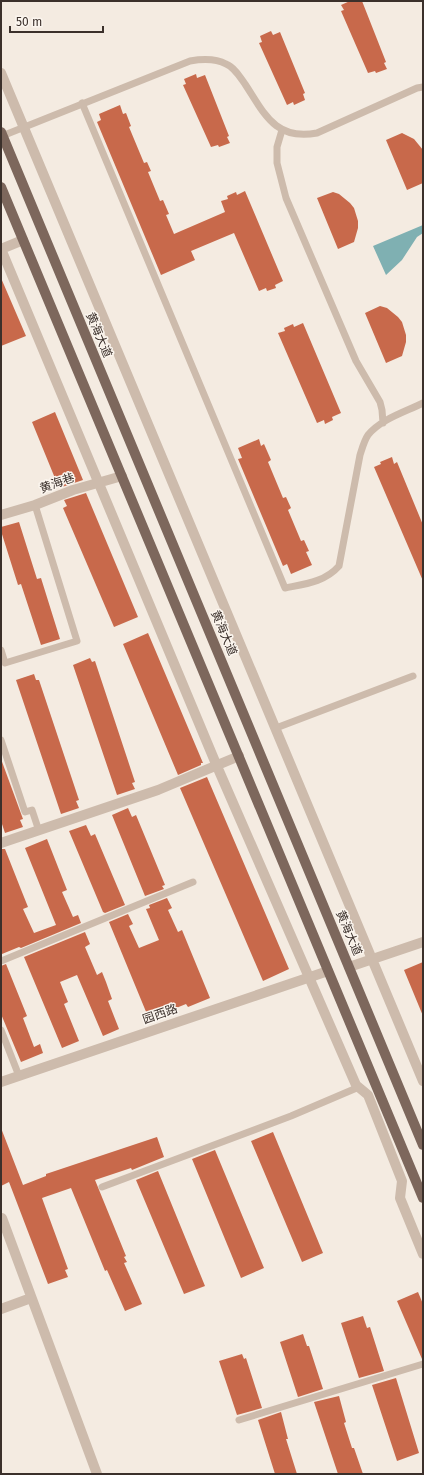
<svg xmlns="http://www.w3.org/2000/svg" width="424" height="1475" font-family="'Fira Sans','Noto Sans SC',sans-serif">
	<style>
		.water { fill: #7fb0b2 }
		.building { fill: #c8694b }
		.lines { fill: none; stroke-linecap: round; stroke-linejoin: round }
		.lane { stroke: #cdbbac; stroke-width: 7 }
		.street { stroke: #cdbbac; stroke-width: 10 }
		.primary { stroke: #7d675c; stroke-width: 10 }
		.labels { text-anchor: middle; stroke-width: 3; stroke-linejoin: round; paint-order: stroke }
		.street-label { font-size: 12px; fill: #3b302b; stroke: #fbf5ee }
	</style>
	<rect width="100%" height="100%" fill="#f4ebe1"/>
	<path class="water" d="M423,225V233L417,237L402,260L386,275L373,246Z"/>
	<path class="building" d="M350,1H362L386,62L384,63L387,69L376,73L375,71L368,73L341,11L344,10L341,5Z
		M271,31L273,35L280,32L305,93L303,94L305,100L294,105L293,102L287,105L259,43L262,42L260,36Z
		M196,74L197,78L205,75L229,136L227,137L230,143L219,147L218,145L211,147L183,85L186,84L184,79Z
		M120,105L123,114L126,113L131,126L129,127L144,163L147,162L151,171L148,172L160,201L163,200L169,214L166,215L174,234L225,212L221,201L228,199L227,196L236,192L237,195L245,191L283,281L275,285L276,288L267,291L266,288L259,291L234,233L191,251L195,260L161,275L97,122L101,120L99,114Z
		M402,133L414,139L423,150V183L407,190L386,140Z
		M333,192L339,194L350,203L354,208L358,221V228L354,242L338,249L317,198Z
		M1,278L26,336L1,346Z
		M380,306L387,308L398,317L402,322L406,335V342L402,356L386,363L365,313Z
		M303,323L341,413L332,417L333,420L325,424L324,420L317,423L278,333L285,331L284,328L293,324L294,327Z
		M55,412L83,480L59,488L32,422Z
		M259,439L261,446L264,444L271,460L268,462L283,498L286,497L291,508L288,510L301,541L304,540L309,551L306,552L312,565L291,574L287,564L283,566L238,459L242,458L238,448Z
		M392,457L394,464L397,462L423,525V581L374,467L381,464L380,462Z
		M86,493L138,617L114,627L63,508L67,506L64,500Z
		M19,522L37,579L41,578L60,639L41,645L21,584L18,585L1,531V527Z
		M148,633L203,763H201V765L178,775L123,644Z
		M90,658L92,662L95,661L135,782L132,783L135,789L117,795L73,665Z
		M34,674L36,680H39L79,800L76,801L79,808L61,814L16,680Z
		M1,759L23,819L20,820L23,827L5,833L1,821Z
		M207,777L289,969L263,981L180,788Z
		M128,808L132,817L136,815L165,885L162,886L164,889L145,896L112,815Z
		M86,825L91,836L95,834L125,905L105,913L103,912L69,831Z
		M47,839L67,890L62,892L73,917L78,915L81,923L21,948L19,947L2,954L1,956V849H5L20,887L28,907L23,909L34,933L56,925L25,848Z
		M167,898L172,908L168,910L178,932L182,930L210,998L188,1007L186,1004L149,1019L109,922L128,914L133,924L129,926L139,948L159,940L146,909L150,908L149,905Z
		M85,932L90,944L85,947L97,975L102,972L106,982L112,999L108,1001L119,1029L103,1036L77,975L60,982L68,1002L64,1004L79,1041L62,1048L24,957Z
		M423,962V1016L404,970Z
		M6,964L27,1016L23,1018L34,1047L40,1044L43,1053L21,1062L1,1014V966Z
		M1,1128L23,1185L46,1176V1174L157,1137L164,1157L132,1170L131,1168L95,1180L126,1256L124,1257L127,1262L124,1263L142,1304L125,1311L107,1270L105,1271L71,1188L42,1198L68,1269L65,1270L68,1277L48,1284L9,1182L1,1186Z
		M273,1132L323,1253L302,1262L251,1141Z
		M215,1150L264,1268L241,1278L192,1159Z
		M158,1171L205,1286L184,1294L136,1180Z
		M418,1292L423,1304V1359H422L397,1301Z
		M363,1316L367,1328L370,1327L384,1371L359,1378L341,1323Z
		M303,1334L307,1346H309L323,1389L298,1397L280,1342Z
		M242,1354L244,1359L246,1358L262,1408L237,1415L219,1361Z
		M396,1378L419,1453L397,1461L372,1385Z
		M339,1396L346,1422L344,1423L352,1448H354L363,1474H338L314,1402Z
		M281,1412L288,1439H286L297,1474H275L258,1420Z"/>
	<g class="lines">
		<path class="lane" d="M82,103L285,588C305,584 325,582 339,566L360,455C362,449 364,441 368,435C381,419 405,412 423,403
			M282,130L277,147V163L286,198L356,361L380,402L382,410L383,423
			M2,136L190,61C202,59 215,58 226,64C234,67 240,77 245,84C264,113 275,141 317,133L417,88L423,87
			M1,650L5,663L77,641L35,505
			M276,728L413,676
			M1,740L25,812L32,810L39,831
			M1,961L193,882
			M1,1030L19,1076
			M102,1187L291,1116L359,1087
			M239,1420L423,1364"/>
		<path class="street" d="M1,73L423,1081
			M1,249L216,764L356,1085L368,1095L402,1181L400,1198L423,1254
			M1,249L23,240
			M1,515L35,505L73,490L122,476
			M1,843L158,790L239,756
			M349,967L423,942
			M1,1082L328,971
			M2,1218L97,1474
			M1,1309L31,1298"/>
		<path class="primary" d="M1,132L423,1145
			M1,187L423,1198"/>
	</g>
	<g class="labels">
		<g class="street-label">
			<text transform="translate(99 335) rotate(67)" y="4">黄海大道</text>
			<text transform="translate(57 483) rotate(-20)" y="4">黄海巷</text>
			<text transform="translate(224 633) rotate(67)" y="4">黄海大道</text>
			<text transform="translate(349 933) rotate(67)" y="4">黄海大道</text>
			<text transform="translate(160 1014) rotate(-19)" y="4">园西路</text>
		</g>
	</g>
	<rect width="424" height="1475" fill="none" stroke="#3b302b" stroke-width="4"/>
	<path d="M10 26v6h93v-6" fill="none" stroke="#3b302b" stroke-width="2"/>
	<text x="16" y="26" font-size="12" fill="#3b302b" stroke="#fbf5ee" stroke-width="3" paint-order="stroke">50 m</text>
</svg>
